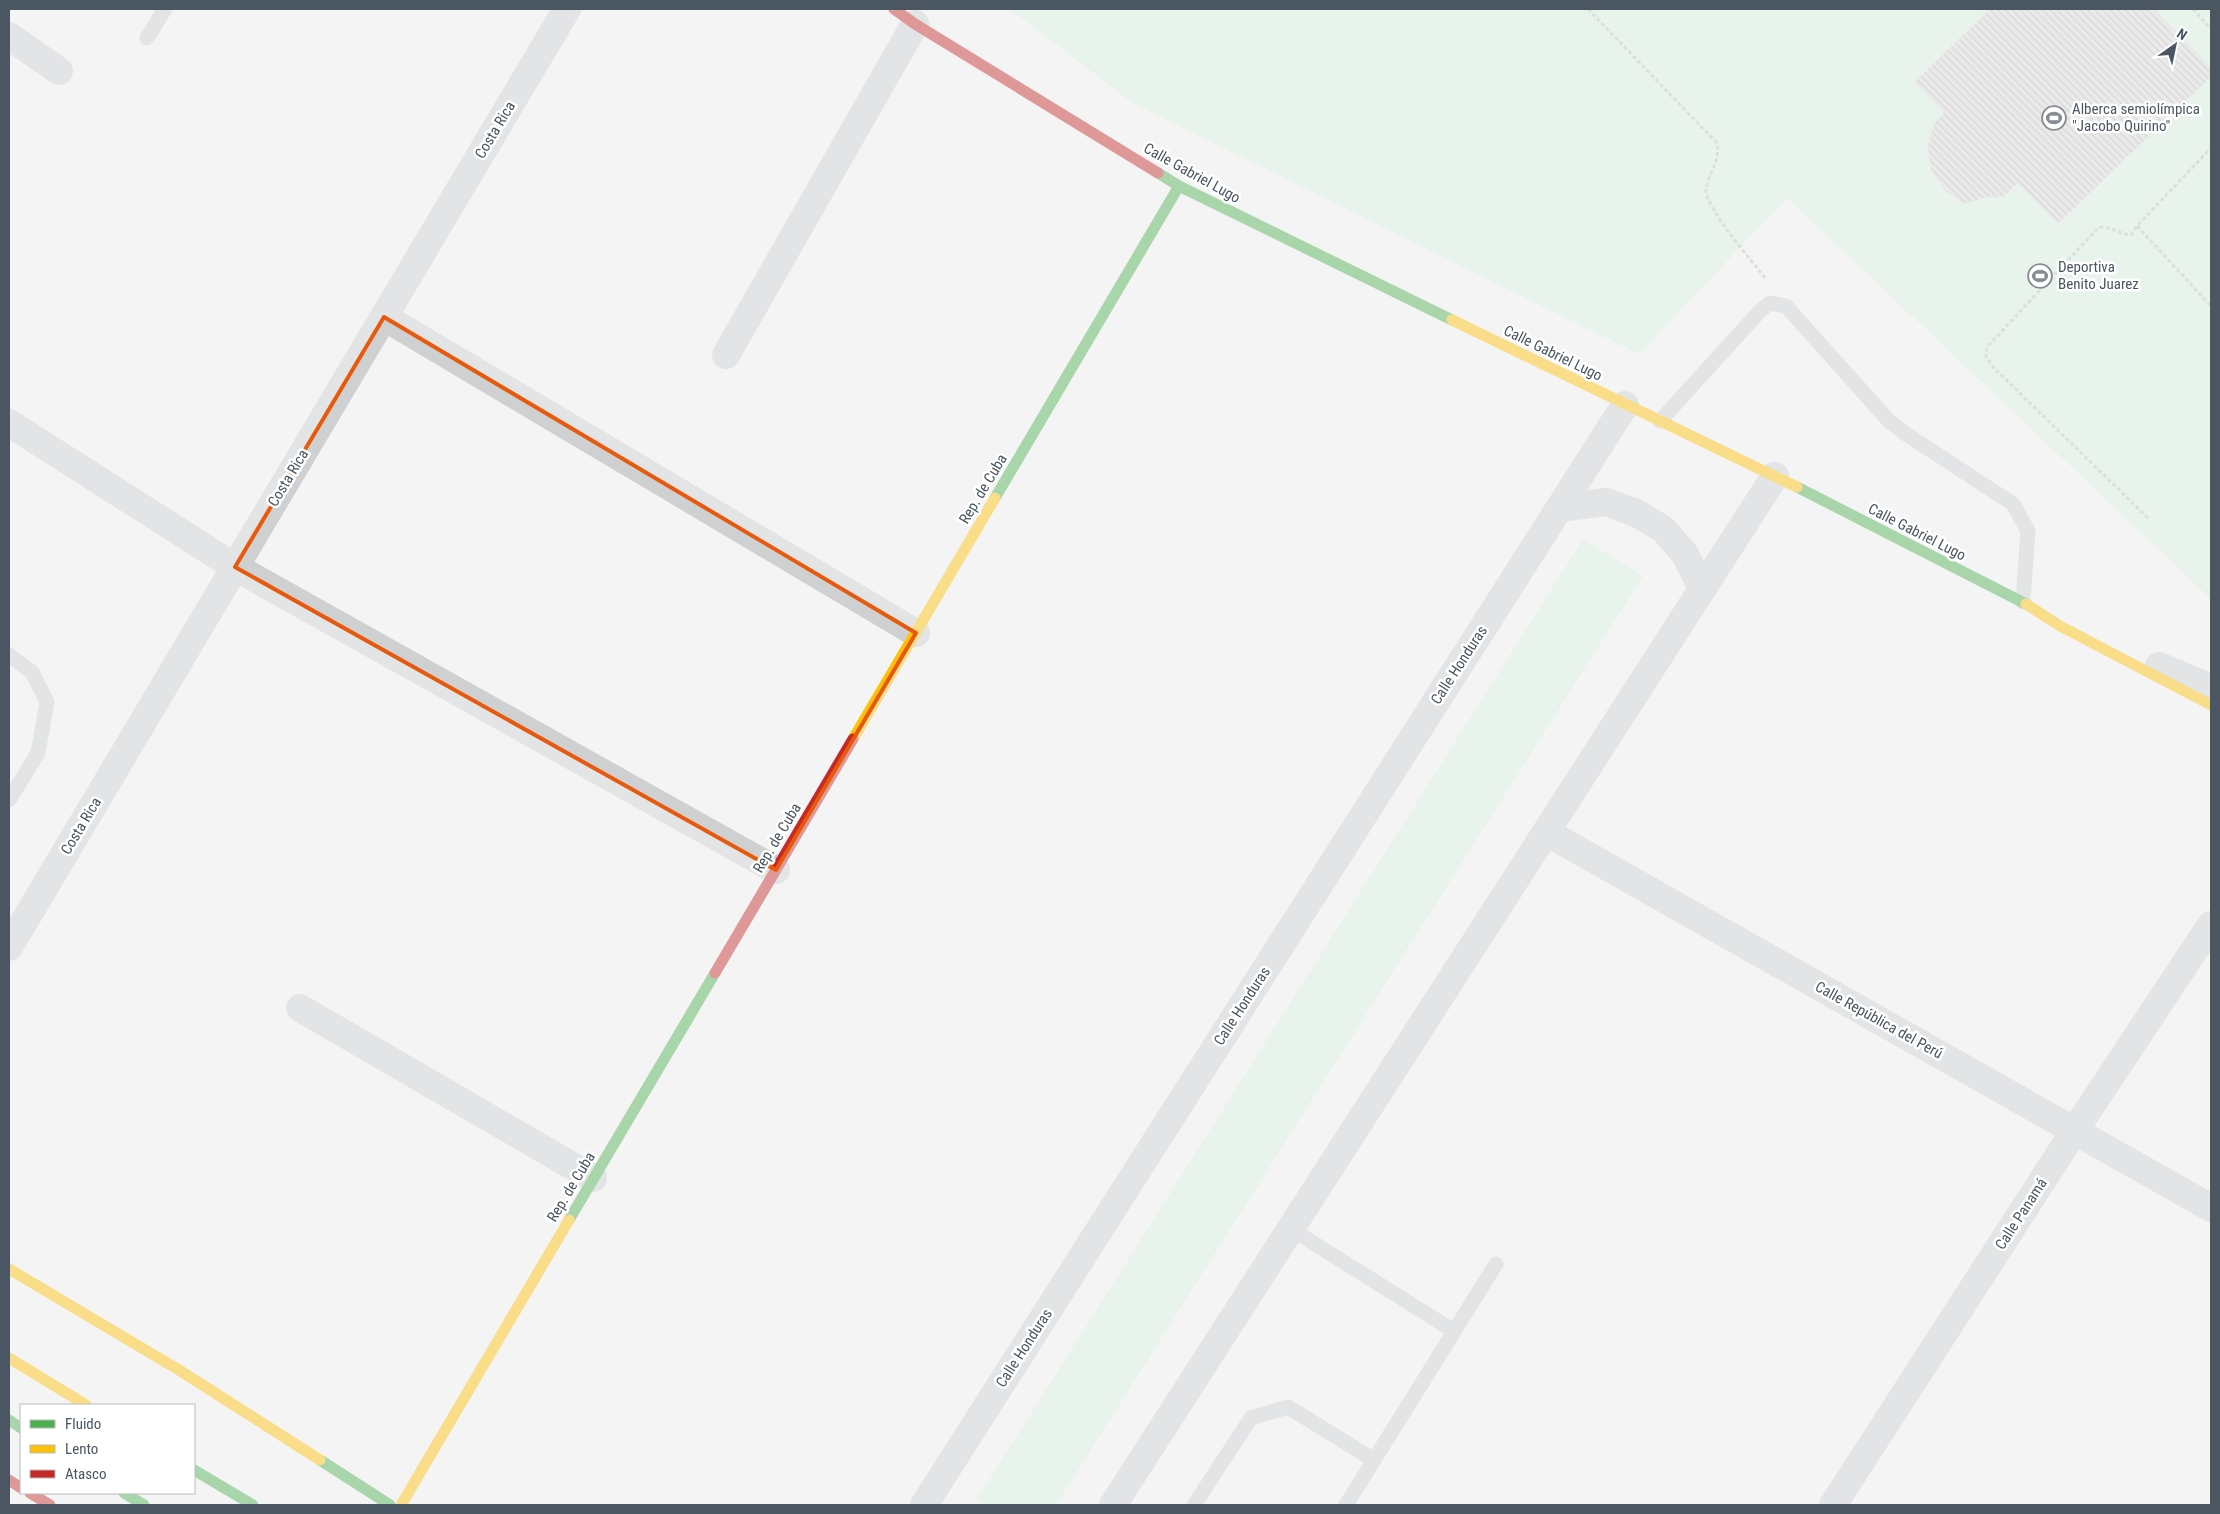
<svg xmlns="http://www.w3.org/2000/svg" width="2220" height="1514" font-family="'Roboto Condensed',sans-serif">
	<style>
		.green { fill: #d9f2e3 }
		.building { fill: url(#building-back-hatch); stroke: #e5e6e7 }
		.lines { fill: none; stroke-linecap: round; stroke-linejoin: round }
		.path { stroke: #bcc7c4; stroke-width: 3; stroke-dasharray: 4 2.5; stroke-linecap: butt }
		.lane { stroke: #ced0d2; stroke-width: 15 }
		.street { stroke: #ced0d2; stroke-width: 28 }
		.fast { stroke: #4caf50; stroke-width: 11 }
		.slow { stroke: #ffc107; stroke-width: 11 }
		.jam { stroke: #c62828; stroke-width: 11 }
		.marked { fill: none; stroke: #e8590c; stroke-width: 4; stroke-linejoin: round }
		.labels { text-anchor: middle; stroke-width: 5; stroke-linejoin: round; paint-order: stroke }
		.poi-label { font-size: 15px; fill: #4a5661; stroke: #fff; text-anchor: start }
		.street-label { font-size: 15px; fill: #4a5661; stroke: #fff }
	</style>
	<defs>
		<pattern id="building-back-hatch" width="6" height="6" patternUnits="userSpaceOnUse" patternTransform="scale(1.25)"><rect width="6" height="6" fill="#ddddde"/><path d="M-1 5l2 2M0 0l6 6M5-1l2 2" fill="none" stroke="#b5b6b7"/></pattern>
	</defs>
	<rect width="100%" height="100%" fill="#f4f4f4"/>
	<path class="green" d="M1010,9H2211V599L1787,198L1639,354L1131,102Z
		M1583,539L1643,576L1056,1505H986L977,1499Z"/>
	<path class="building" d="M1990,9H2154L2211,67V77L2058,224L2018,183L2004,197L1985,198L1965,204L1946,192L1931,171L1927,147L1934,123L1944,113L1914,82Z"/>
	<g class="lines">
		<path class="path" d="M1588,9L1717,143C1721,164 1706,175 1706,191C1706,208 1753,262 1765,278
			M2193,9L2211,29
			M2137,226L2211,306
			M2148,518L1994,368L1986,357L1987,347L2099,227C2111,226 2119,234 2131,235L2137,226L2211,148"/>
		<path class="lane" d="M147,38L165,9
			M1660,421L1760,311L1770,303L1786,306L1888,420L1906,434L2013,504L2028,531L2023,602
			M9,655L32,672L47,702L38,753L9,800
			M1291,1229L1454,1331
			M1194,1505L1251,1418L1288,1407L1374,1460
			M1346,1505L1496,1264"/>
		<path class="street" d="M9,36L59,71
			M384,317L916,633
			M726,355L915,24
			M9,423L235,567L776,870
			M1560,508L1606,502L1636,513L1663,529L1685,554L1702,589
			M2159,666L2211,688
			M1546,832L2211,1208
			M9,947L567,9
			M300,1008L593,1178
			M924,1505L1625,405
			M1113,1505L1775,476
			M1833,1505L2075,1130L2211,925"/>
		<path class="fast" d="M1158,173L1179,186L1452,320
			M1797,487L2026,604
			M995,498L1179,186
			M569,1220L715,973
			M9,1420L21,1428
			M320,1460L390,1505
			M194,1470L253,1505
			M124,1493L144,1505"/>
		<path class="slow" d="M1452,320L1797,487
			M2026,604L2060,626L2211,705
			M853,739L995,498
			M9,1269L179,1370L320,1460
			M9,1358L86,1405
			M401,1505L569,1220"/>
		<path class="jam" d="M894,9L915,24L1158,173
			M715,973L853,739
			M9,1480L21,1488
			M30,1493L50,1505"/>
	</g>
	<path d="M0 0H2220V1514H0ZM384,317L916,633L776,870L235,567Z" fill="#f4f4f4" fill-opacity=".55" fill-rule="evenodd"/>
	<path class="marked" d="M384,317L916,633L776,870L235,567Z"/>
	<defs>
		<g id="stadium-ring" transform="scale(1.25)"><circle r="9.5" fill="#fff" stroke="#868d94" stroke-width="1.5"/><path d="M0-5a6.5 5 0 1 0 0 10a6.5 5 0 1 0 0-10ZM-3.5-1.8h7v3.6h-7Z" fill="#868d94"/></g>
	</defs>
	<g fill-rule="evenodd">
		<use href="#stadium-ring" x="2054" y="118"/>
		<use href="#stadium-ring" x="2040" y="276"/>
	</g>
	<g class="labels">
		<g class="poi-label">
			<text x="2072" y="114">Alberca semiolímpica<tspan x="2072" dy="17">"Jacobo Quirino"</tspan></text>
			<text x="2058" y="272">Deportiva<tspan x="2058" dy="17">Benito Juarez</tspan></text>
		</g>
		<g class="street-label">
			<text transform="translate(495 130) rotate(-59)" y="5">Costa Rica</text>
			<text transform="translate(1192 173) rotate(29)" y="5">Calle Gabriel Lugo</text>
			<text transform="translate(1553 353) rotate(26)" y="5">Calle Gabriel Lugo</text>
			<text transform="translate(288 478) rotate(-59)" y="5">Costa Rica</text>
			<text transform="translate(983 489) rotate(-59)" y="5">Rep. de Cuba</text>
			<text transform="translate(1917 532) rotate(27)" y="5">Calle Gabriel Lugo</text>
			<text transform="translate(1459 665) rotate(-57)" y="5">Calle Honduras</text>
			<text transform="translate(81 826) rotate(-59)" y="5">Costa Rica</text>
			<text transform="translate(777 838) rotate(-59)" y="5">Rep. de Cuba</text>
			<text transform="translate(1242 1006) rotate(-57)" y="5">Calle Honduras</text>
			<text transform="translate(1879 1020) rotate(29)" y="5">Calle República del Perú</text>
			<text transform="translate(571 1187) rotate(-59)" y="5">Rep. de Cuba</text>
			<text transform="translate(2021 1214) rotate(-57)" y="5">Calle Panamá</text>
			<text transform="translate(1024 1348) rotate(-57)" y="5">Calle Honduras</text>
		</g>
	</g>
	<rect width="2220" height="1514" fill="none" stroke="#4a5661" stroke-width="20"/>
	<rect x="20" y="1404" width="175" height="90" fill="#ffffff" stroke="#b7bbc0"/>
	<rect x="30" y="1420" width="25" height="8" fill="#4caf50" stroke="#b7bbc0"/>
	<text x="65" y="1429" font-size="15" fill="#4a5661">Fluido</text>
	<rect x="30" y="1445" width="25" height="8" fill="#ffc107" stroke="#b7bbc0"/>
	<text x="65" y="1454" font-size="15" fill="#4a5661">Lento</text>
	<rect x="30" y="1470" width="25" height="8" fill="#c62828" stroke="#b7bbc0"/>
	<text x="65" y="1479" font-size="15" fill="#4a5661">Atasco</text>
	<g transform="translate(2175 45) rotate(33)" stroke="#ffffff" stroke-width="4" paint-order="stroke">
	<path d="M0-4L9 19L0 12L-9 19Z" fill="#4a5661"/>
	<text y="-8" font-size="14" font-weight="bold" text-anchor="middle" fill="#4a5661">N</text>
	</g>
</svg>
